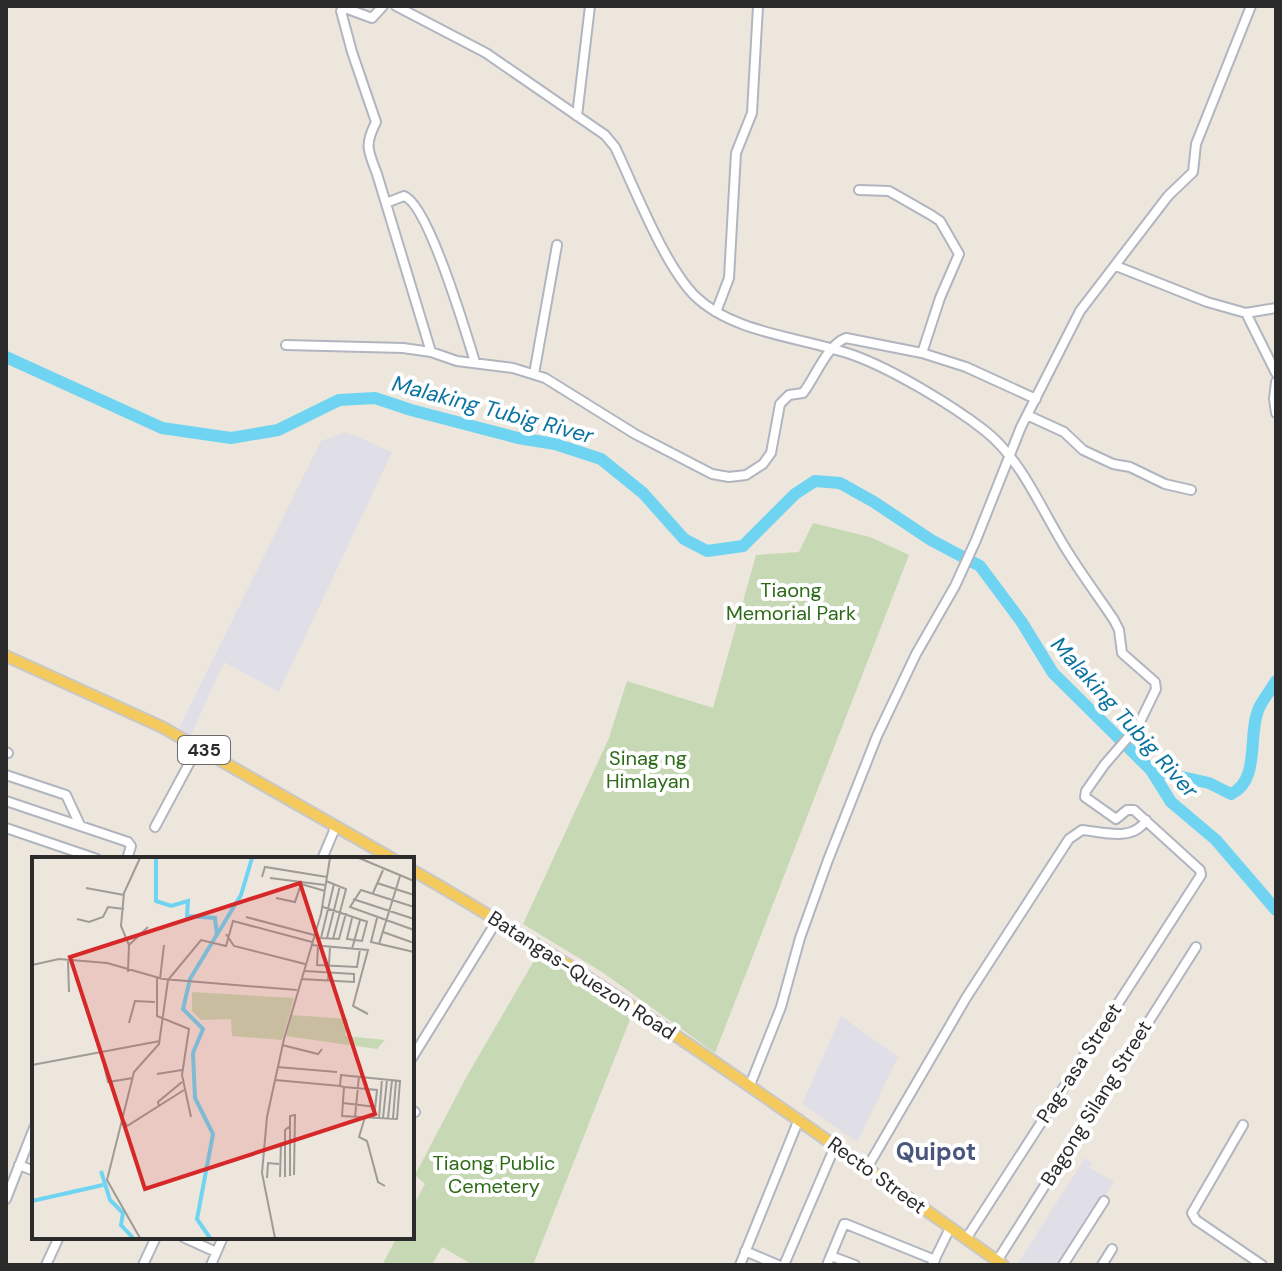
<svg xmlns="http://www.w3.org/2000/svg" width="1282" height="1271" font-family="'DM Sans',sans-serif">
	<style>
		.industrial { fill: #e0dee6 }
		.cemetery { fill: #c7d8b4 }
		.lines { fill: none; stroke-linecap: round; stroke-linejoin: round }
		.river { stroke: #6fd4f1; stroke-width: 12 }
		.minor-casing { stroke: #b1b5bf; stroke-width: 12 }
		.major-casing { stroke: #c8c8c8; stroke-width: 14 }
		.minor { stroke: #fff; stroke-width: 8 }
		.major { stroke: #f4ca5c; stroke-width: 10 }
		.labels { text-anchor: middle; stroke-width: 8; stroke-linejoin: round; paint-order: stroke }
		.shield { fill: #fff; stroke: #6b6b6b; stroke-width: 2 }
		.shield-label { font-size: 18px; font-weight: bold; fill: #2b2b2b }
		.park-label { font-size: 20px; fill: #2d6b19; stroke: #fff }
		.street-label { font-size: 20px; fill: #2b2b2b; stroke: #fff }
		.water-label { font-size: 22px; font-style: italic; fill: #0b73a0; stroke: #fff }
		.quarter-label { font-size: 24px; font-weight: bold; fill: #4a567d; stroke: #fff }
		.inset-river { fill: none; stroke: #6fd4f1; stroke-width: 4 }
		.inset-road { fill: none; stroke: #9f9b96; stroke-width: 2 }
		.view { fill: #d62828; fill-opacity: 0.15; stroke: #d62828; stroke-width: 4 }
		.inset-edge { fill: none; stroke: #2b2b2b; stroke-width: 4 }
	</style>
	<rect width="100%" height="100%" fill="#ede6dd"/>
	<path class="industrial" d="M346,432L392,452L279,692L224,662L191,735L179,728L321,441Z
		M841,1016L898,1057L857,1142L802,1104Z
		M1085,1158L1092,1163L1089,1167L1114,1182L1061,1265H1017Z"/>
	<path class="cemetery" d="M813,523L870,537L909,555L715,1053L602,972L523,924L609,738L627,681L713,708L756,555L799,552Z
		M539,952L631,1017L533,1265H473L442,1247L432,1265H382L397,1237H412V1208L425,1184L415,1175L467,1076Z"/>
	<g class="lines">
		<path class="river" d="M6,357L162,428L231,438L278,430L339,400L375,398L411,410L518,438L555,444L601,459L643,493L684,539L707,551L743,546L795,494L815,481L840,483L874,502L931,540L980,566L1021,621L1053,673L1151,770L1171,802L1216,840L1276,910
			M1151,770L1209,783L1231,794C1261,780 1247,735 1259,708C1263,699 1271,690 1276,681"/>
		<g class="minor-casing">
			<path id="minor" d="M383,6L372,18L345,8L341,11L352,52L376,122C364,146 368,150 377,174L431,352
				M396,6L486,53L605,135L615,147C635,189 664,265 695,296C734,334 803,337 853,355C892,369 952,405 984,430C1019,457 1038,502 1060,539C1076,567 1096,593 1114,620L1119,630L1122,653L1155,682L1156,689L1138,726L1105,764L1086,791L1085,797L1116,819L1127,810H1134L1200,870L1201,875L966,1239
				M577,116L590,6
				M859,190L889,191L931,215L940,221L959,254L940,298L922,353
				M386,203L404,196C428,204 466,333 475,362
				M1116,266L1207,302L1246,313L1276,308
				M716,312L729,278L736,153L752,113L758,6
				M1246,313L1276,373
				M286,345L403,348L431,352L457,361L513,368L545,378L635,434L712,474L729,477L746,475L763,464L771,453L780,404L789,395L803,393C816,376 827,345 846,338L922,353L966,367L1036,399
				M534,374L557,245
				M1276,382L1274,399L1276,413
				M1027,415L1064,432L1083,450L1113,464L1130,467L1165,484L1191,490
				M6,752L8,753
				M6,775L66,795L80,825
				M6,801L128,842L131,846L127,859
				M155,827L198,747
				M6,828L97,859
				M322,859L336,826
				M412,1058L498,919
				M750,1085L781,1007L800,938L828,860L877,736L916,654L955,586L976,540L1021,427L1080,311L1168,196L1193,172L1196,144L1251,6
				M412,1110L415,1112
				M1243,1125L1192,1213L1196,1220L1262,1265
				M19,1165L34,1171
				M867,1168L966,998L1069,839L1082,830C1104,832 1133,842 1146,820
				M6,1199L34,1128
				M183,1237L216,1252
				M745,1251L778,1265
				M831,1256L855,1265
				M997,1261L1196,947
				M46,1265L59,1237
				M143,1265L156,1237
				M211,1265L223,1237
				M740,1265L799,1119
				M784,1265L836,1144
				M827,1265L844,1224H846L935,1260
				M932,1265L950,1228
				M1063,1265L1104,1201
				M1102,1265L1112,1249"/>
		</g>
		<g class="major-casing">
			<path id="major" d="M6,656L162,727L393,859
				M412,870C618,988 810,1128 1003,1265"/>
		</g>
		<use href="#minor" class="minor"/>
		<use href="#major" class="major"/>
	</g>
	<g class="labels">
		<rect class="shield" x="178" y="736" width="52" height="28" rx="6"/>
		<g class="shield-label">
			<text x="204" y="756">435</text>
		</g>
		<g class="park-label">
			<text x="791" y="597">Tiaong<tspan x="791" dy="23">Memorial Park</tspan></text>
			<text x="648" y="765">Sinag ng<tspan x="648" dy="23">Himlayan</tspan></text>
			<text x="494" y="1170">Tiaong Public<tspan x="494" dy="23">Cemetery</tspan></text>
		</g>
		<g class="street-label">
			<text transform="translate(582 975) rotate(33)" y="7">Batangas-Quezon Road</text>
			<text transform="translate(1079 1063) rotate(-57)" y="7">Pag-asa Street</text>
			<text transform="translate(1096 1103) rotate(-58)" y="7">Bagong Silang Street</text>
			<text transform="translate(877 1175) rotate(36)" y="7">Recto Street</text>
		</g>
		<g class="water-label">
			<text transform="translate(493 409) rotate(15)" y="8">Malaking Tubig River</text>
			<text transform="translate(1125 717) rotate(48)" y="8">Malaking Tubig River</text>
		</g>
		<g class="quarter-label">
			<text x="936" y="1160">Quipot</text>
		</g>
	</g>
	<g transform="translate(32 857)">
		<rect width="382" height="382" fill="#ede6dd"/>
		<path d="M160,135L262,141L250,183L200,179L199,162L169,163L160,154ZM260,158L316,162L313,179L353,183L345,192L254,179Z" fill="#c7d8b4"/>
		<path class="inset-river" d="M124,1V44L139,49L156,44L155,59L183,61L185,78M69,314L78,343L91,356L89,368L101,381M0,344L71,328M178,381L165,362L181,277L163,241L161,196L171,172L151,152L158,122L209,38L220,1"/>
		<path class="inset-road" d="M327,1L382,24M230,20L233,10L295,20M238,21L293,28M294,24L314,32L301,82M345,26L382,38M302,27L289,81L307,82L314,56M54,31L92,38M341,36L351,13M244,41L263,45L269,27L293,34M321,42L382,62M291,50L336,65M382,50L329,33L318,50L382,73M214,60L282,78M320,61L315,82L330,84L335,65M345,61L339,85L382,95M45,62L57,65L71,60L76,50L92,52M351,75L382,86M194,77L202,89L273,107M295,81L308,29M347,87L368,19M97,88L116,70M279,88L336,93L321,149L336,157M286,89L285,108L325,110L328,92M320,92L328,63M36,104L37,135M0,108L27,102L75,106L131,122L265,133M96,115L97,88L89,69L92,36L108,1M125,121V159L157,172L150,218L159,260M128,122L132,88M269,122L322,125V117L273,114M296,124L298,90M97,166L103,144L123,145M250,188L286,197L290,192M0,208L128,184M72,208L76,225L101,221M245,210L305,215M125,217L150,213M243,223L308,229L309,218L368,224L365,262L310,259L312,230L308,229M312,230L345,233L342,261M311,246L344,250M127,250L126,245L150,225M323,260L327,219M333,260L327,280L335,284L346,325L353,329M347,261L350,222M351,261L355,223M356,261L360,223M361,261L364,224M91,262L95,269L152,233M262,318L263,257M258,319V259L263,258M248,320L249,286M253,320V273L258,269M235,321L236,306L247,307M108,381L75,323L102,215L127,187L136,123L169,83L194,89L201,64L280,85M243,381L230,316L235,260L252,182L289,57L298,1"/>
		<path class="view" d="M268,26L343,257L113,332L38,100Z"/>
		<rect width="382" height="382" class="inset-edge"/>
	</g>
	<rect width="1282" height="1271" fill="none" stroke="#2b2b2b" stroke-width="16"/>
</svg>
